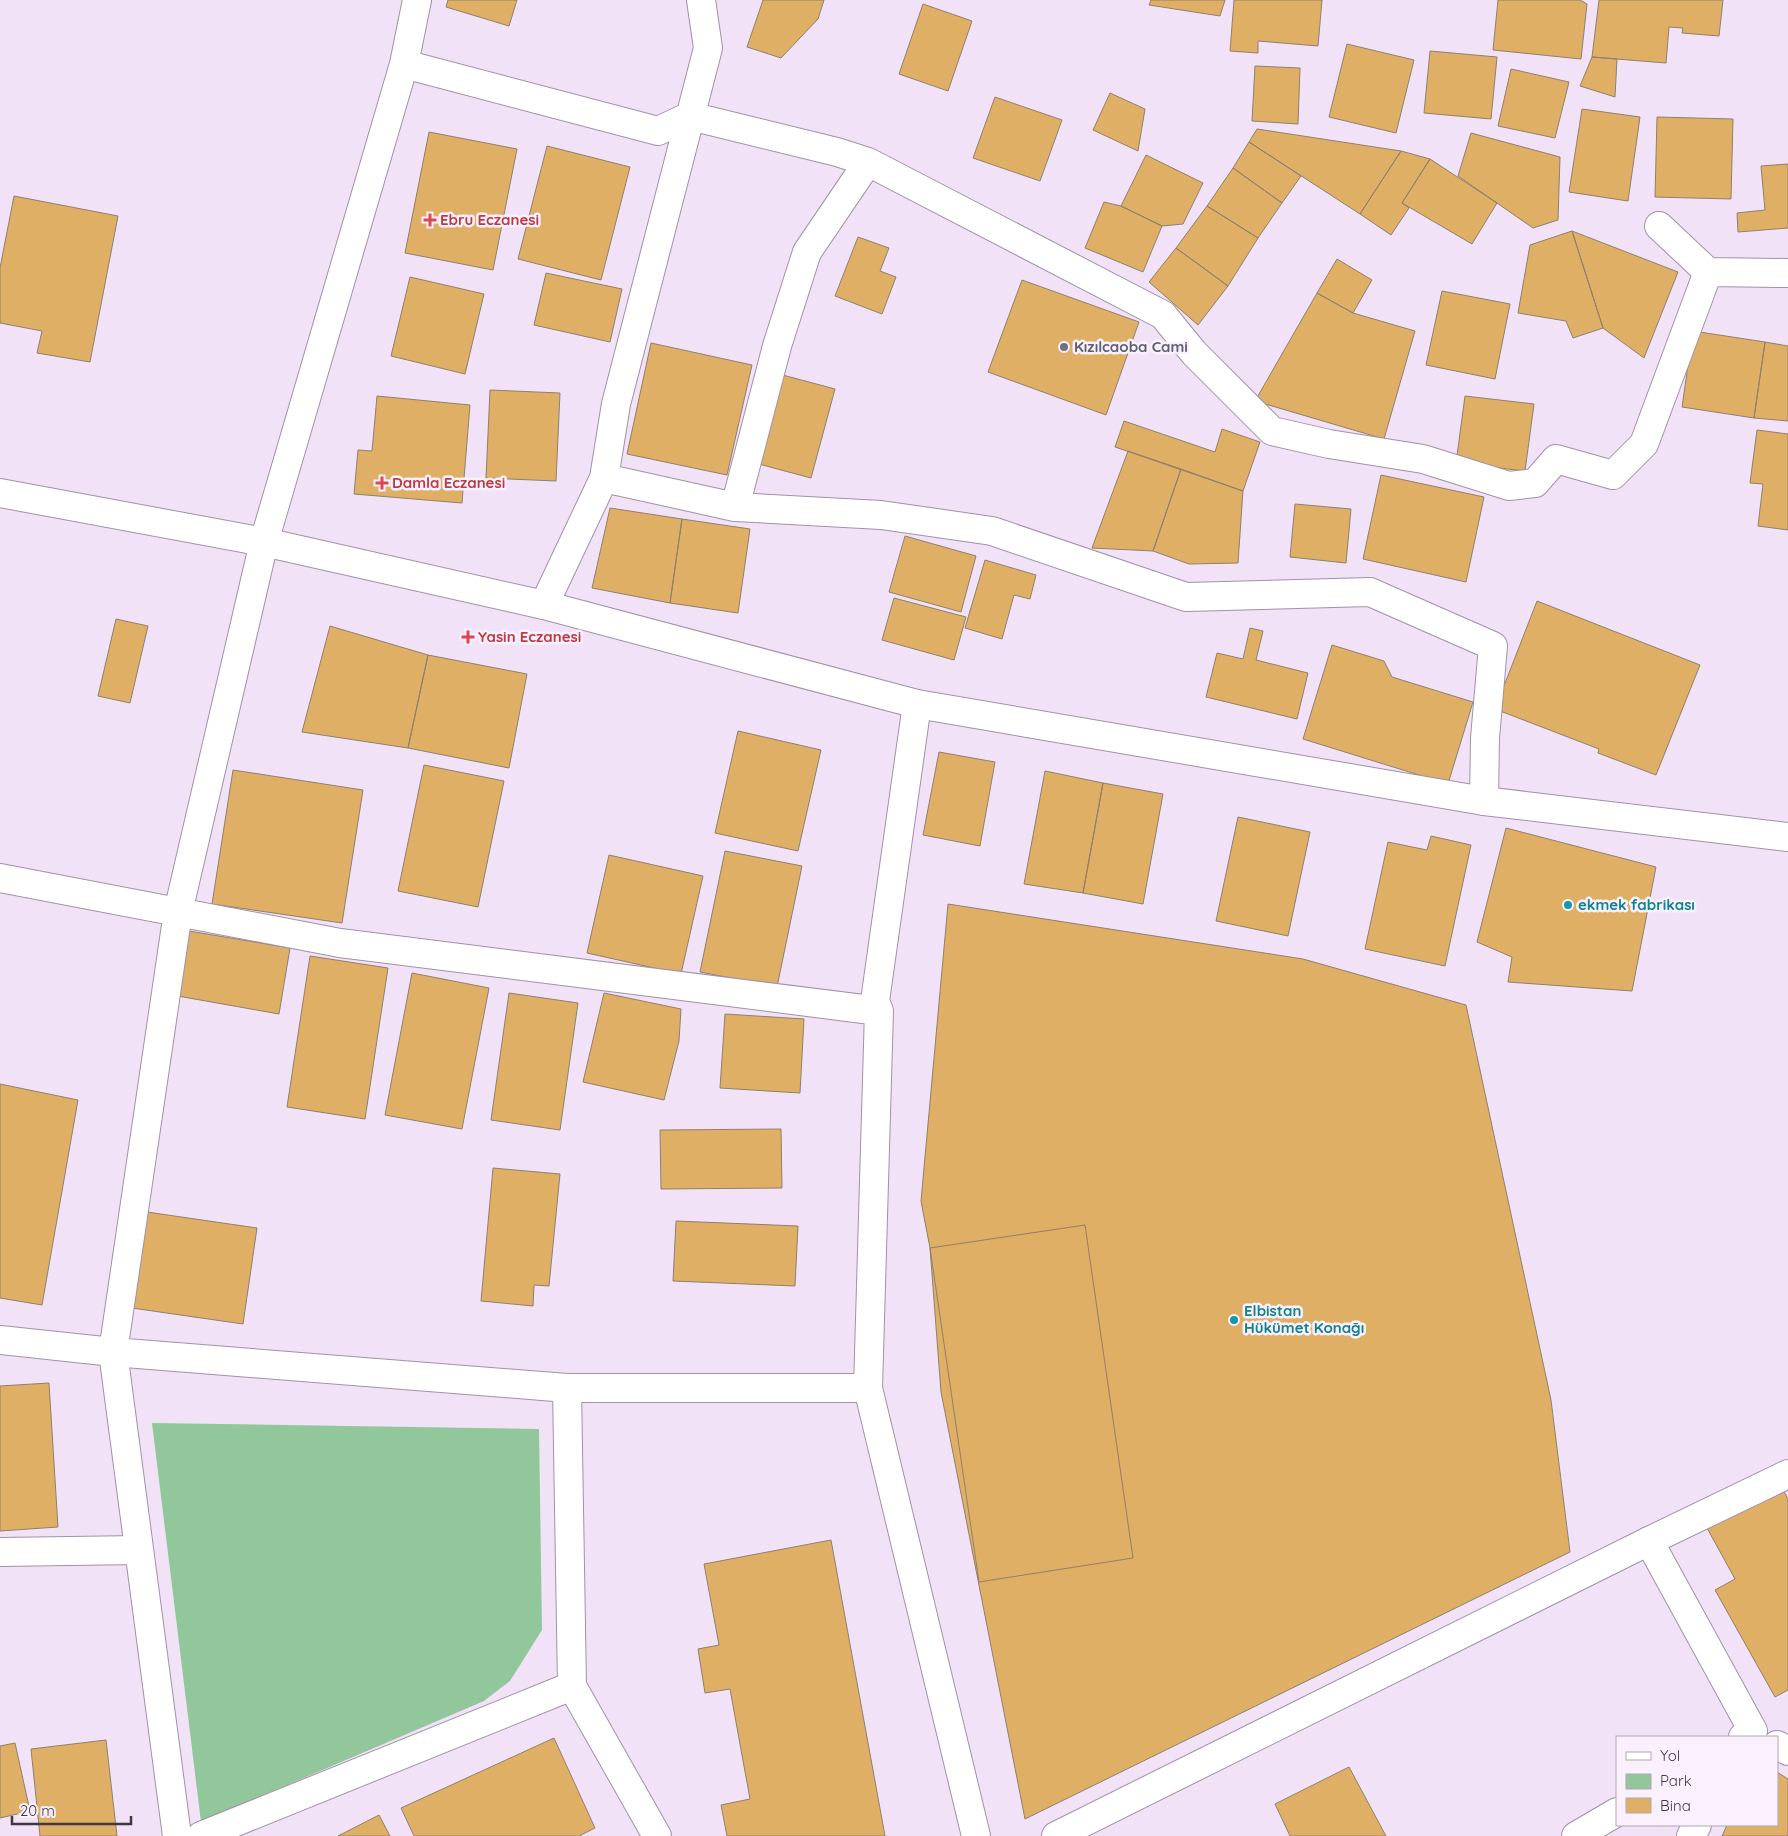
<svg xmlns="http://www.w3.org/2000/svg" width="1788" height="1836" font-family="Quicksand,sans-serif">
	<style>
		.green { fill: #91c79a }
		.building { fill: #dfaf65; stroke: #8e806d }
		.lines { fill: none; stroke-linecap: round; stroke-linejoin: round }
		.minor-casing { stroke: #a192a6; stroke-width: 30 }
		.secondary-casing { stroke: #a192a6; stroke-width: 30 }
		.minor { stroke: #fff; stroke-width: 28 }
		.secondary { stroke: #fff; stroke-width: 28 }
		.health-dot { fill: #e0444e; stroke: #fbf1fe; stroke-width: 2 }
		.worship-dot { fill: #6b7280; stroke: #fbf1fe; stroke-width: 2 }
		.culture-dot { fill: #0f9aa8; stroke: #fbf1fe; stroke-width: 2 }
		.labels { text-anchor: middle; stroke-width: 5; stroke-linejoin: round; paint-order: stroke }
		.health-label { font-size: 15px; font-weight: bold; fill: #be3a42; stroke: #fbf1fe; text-anchor: start }
		.worship-label { font-size: 15px; font-weight: bold; fill: #5b616d; stroke: #fbf1fe; text-anchor: start }
		.culture-label { font-size: 15px; font-weight: bold; fill: #0d838f; stroke: #fbf1fe; text-anchor: start }
	</style>
	<rect width="100%" height="100%" fill="#f2e2f7"/>
	<path class="green" d="M152,1423L539,1429L542,1630L510,1681L484,1701L201,1822Z"/>
	<path class="building" d="M448,0H517L509,26L446,7Z
		M763,0H824L818,19L781,58L747,47Z
		M1151,0H1225L1220,16L1149,5Z
		M1234,0H1322L1318,46L1258,41V53L1230,51Z
		M1498,0H1580L1587,4L1581,59L1493,50Z
		M1599,0H1723L1719,36L1682,33L1683,28L1669,27L1666,63L1592,57Z
		M923,4L972,21L948,91L899,74Z
		M1347,44L1414,60L1396,133L1329,117Z
		M1430,51L1497,57L1491,119L1424,113Z
		M1592,57L1617,59L1615,97L1580,86Z
		M1255,66L1300,68L1298,124L1252,121Z
		M1511,69L1569,82L1555,138L1498,126Z
		M1110,93L1145,109L1138,151L1093,130Z
		M995,97L1062,120L1040,181L973,158Z
		M1582,109L1640,117L1628,201L1569,192Z
		M1657,117L1733,119L1731,199L1655,197Z
		M1257,129L1401,151L1360,214L1249,142Z
		M429,132L517,149L493,270L405,253Z
		M1471,133L1560,157L1558,220L1533,228L1458,176Z
		M1249,142L1301,176L1282,203L1233,168Z
		M547,146L630,167L601,280L518,259Z
		M1401,151L1430,159L1402,203L1409,208L1391,235L1360,214Z
		M1146,155L1203,183L1183,224L1162,226L1121,206Z
		M1430,159L1497,203L1472,244L1402,203Z
		M1788,164V228L1738,232L1737,213L1765,210L1761,166Z
		M1233,168L1282,203L1258,238L1207,206Z
		M14,196L118,216L90,362L37,353L42,331L0,323V268Z
		M1104,202L1121,206L1162,226L1143,272L1085,248Z
		M1207,206L1258,238L1228,286L1176,248Z
		M1572,231L1603,328L1573,338L1566,321L1518,313L1530,245Z
		M1572,231L1678,272L1644,358L1603,328Z
		M858,237L889,248L880,271L896,277L882,314L835,296Z
		M1176,248L1228,286L1198,325L1149,282Z
		M1337,259L1372,280L1353,313L1317,293Z
		M546,273L622,289L610,342L534,325Z
		M410,277L484,294L465,374L391,356Z
		M1022,280L1139,322L1106,415L988,372Z
		M1442,291L1510,304L1495,379L1426,365Z
		M1317,293L1353,313L1415,331L1384,439L1255,401Z
		M1693,331L1765,342L1754,418L1682,407Z
		M1765,342L1788,346V421L1754,418Z
		M651,343L752,365L727,475L627,454Z
		M779,374L835,389L811,478L755,463Z
		M490,390L560,393L556,481L486,478Z
		M377,396L470,405L462,503L354,494L358,450L372,451Z
		M1465,396L1534,404L1525,471L1456,463Z
		M1124,421L1215,452L1222,429L1260,442L1243,491L1115,447Z
		M1757,430L1788,434V530L1758,526L1763,484L1750,483Z
		M1128,451L1181,469L1153,551L1092,548Z
		M1181,469L1243,491L1238,563L1189,564L1153,551Z
		M1381,475L1484,497L1466,582L1363,559Z
		M1295,504L1351,509L1346,563L1290,557Z
		M610,508L682,519L670,603L592,588Z
		M682,519L750,529L738,613L670,603Z
		M905,536L976,556L961,612L889,592Z
		M985,560L1036,575L1030,599L1014,595L1002,639L965,628Z
		M894,598L966,617L954,660L882,640Z
		M1537,601L1700,665L1656,775L1598,753L1599,749L1495,709Z
		M116,619L148,626L130,703L98,696Z
		M330,626L428,655L408,748L302,732Z
		M1250,628L1263,631L1256,660L1308,673L1297,719L1206,697L1217,653L1243,659Z
		M1332,645L1384,661L1392,677L1473,702L1448,784L1303,739Z
		M428,655L527,674L509,768L408,748Z
		M738,731L821,750L798,851L715,833Z
		M939,752L995,762L980,846L923,835Z
		M424,765L504,781L478,907L398,891Z
		M233,770L363,790L342,923L212,904Z
		M1045,771L1103,783L1083,893L1024,884Z
		M1103,783L1163,794L1143,904L1083,893Z
		M1238,817L1310,832L1288,936L1216,921Z
		M1506,828L1656,867L1632,991L1508,982L1512,957L1477,942Z
		M1431,836L1471,845L1445,966L1365,949L1388,842L1427,850Z
		M725,851L802,866L777,987L700,972Z
		M609,855L703,876L681,974L587,953Z
		M948,904L1303,959L1466,1005L1551,1400L1570,1552L1025,1819L941,1392L930,1248L921,1201Z
		M183,930L290,948L279,1014L172,995Z
		M310,956L388,968L365,1119L287,1107Z
		M412,973L489,988L462,1129L385,1115Z
		M509,993L578,1003L560,1130L491,1120Z
		M604,993L681,1009L679,1041L664,1100L583,1082Z
		M725,1014L804,1019L800,1093L720,1088Z
		M0,1084L78,1100L42,1305L0,1298Z
		M781,1129L782,1188L661,1189L660,1130Z
		M493,1168L560,1174L549,1286L534,1285L533,1306L481,1301Z
		M147,1212L257,1228L243,1324L132,1308Z
		M676,1221L798,1226L795,1286L673,1281Z
		M1085,1225L1133,1558L979,1582L930,1248Z
		M49,1383L58,1527L0,1531V1386Z
		M1781,1486L1788,1499V1690L1775,1697L1715,1590L1735,1579L1707,1528Z
		M831,1540L885,1836H727L721,1805L750,1799L730,1689L705,1693L698,1649L719,1645L704,1564Z
		M554,1738L595,1828L579,1836H414L401,1808Z
		M106,1740L117,1836H40L31,1749Z
		M15,1743L30,1811L0,1818V1746Z
		M1349,1767L1386,1836H1290L1275,1804Z
		M1777,1772L1788,1779V1836H1722L1727,1825H1777Z
		M379,1815L390,1836H338Z"/>
	<g class="lines">
		<g class="minor-casing">
			<path id="minor" d="M404,64L658,131L690,116L837,152L868,162L1163,315L1194,353L1272,431L1329,444L1423,459L1509,486L1535,483L1556,459L1613,475L1644,444L1708,272L1659,226
				M1708,272L1788,273
				M604,478L616,404L708,48L701,0
				M735,507L777,346L807,252L868,162
				M544,605L604,478L735,507L881,515L992,531L1186,597L1370,592L1493,646L1485,738L1484,801
				M917,704L875,1001L879,1011L868,1388L976,1836
				M0,878L340,943L879,1011
				M0,1340L113,1352L567,1388H868
				M567,1388L572,1686L657,1836
				M1649,1541L1753,1731L1743,1737
				M0,1552L139,1550
				M1777,1745L1788,1751
				M177,1836L113,1352L178,912L264,542L404,64L417,0
				M201,1836L572,1686
				M1576,1836L1617,1812
				M1691,1836L1697,1825"/>
		</g>
		<g class="secondary-casing">
			<path id="secondary" d="M0,493L264,542L544,605L917,704L1484,801L1788,837
				M1056,1836L1649,1541L1788,1474"/>
		</g>
		<use href="#minor" class="minor"/>
		<use href="#secondary" class="secondary"/>
	</g>
	<g class="health-dot">
		<path d="M427.5 212.5h5v5h5v5h-5v5h-5v-5h-5v-5h5z"/>
		<path d="M379.5 475.5h5v5h5v5h-5v5h-5v-5h-5v-5h5z"/>
		<path d="M465.5 629.5h5v5h5v5h-5v5h-5v-5h-5v-5h5z"/>
	</g>
	<circle class="worship-dot" cx="1064" cy="347" r="5"/>
	<g class="culture-dot">
		<circle cx="1568" cy="905" r="5"/>
		<circle cx="1234" cy="1320" r="5"/>
	</g>
	<g class="labels">
		<g class="health-label">
			<text x="440" y="225">Ebru Eczanesi</text>
			<text x="392" y="488">Damla Eczanesi</text>
			<text x="478" y="642">Yasin Eczanesi</text>
		</g>
		<g class="worship-label">
			<text x="1074" y="352">Kızılcaoba Cami</text>
		</g>
		<g class="culture-label">
			<text x="1578" y="910">ekmek fabrikası</text>
			<text x="1244" y="1316">Elbistan<tspan x="1244" dy="17">Hükümet Konağı</tspan></text>
		</g>
	</g>
	<rect x="1616" y="1736" width="162" height="90" fill="#fbf1fe" stroke="#afa7b2"/>
	<rect x="1626" y="1752" width="25" height="8" fill="#ffffff" stroke="#afa7b2"/>
	<text x="1660" y="1761" font-size="15" fill="#3e3840">Yol</text>
	<rect x="1626" y="1774" width="25" height="15" fill="#91c79a" stroke="#afa7b2"/>
	<text x="1660" y="1786" font-size="15" fill="#3e3840">Park</text>
	<rect x="1626" y="1798" width="25" height="15" fill="#dfaf65" stroke="#afa7b2"/>
	<text x="1660" y="1811" font-size="15" fill="#3e3840">Bina</text>
	<path d="M12 1816v8h119v-8" fill="none" stroke="#3e3840" stroke-width="2.5"/>
	<text x="20" y="1816" font-size="15" fill="#3e3840" stroke="#fbf1fe" stroke-width="4" paint-order="stroke">20 m</text>
</svg>
